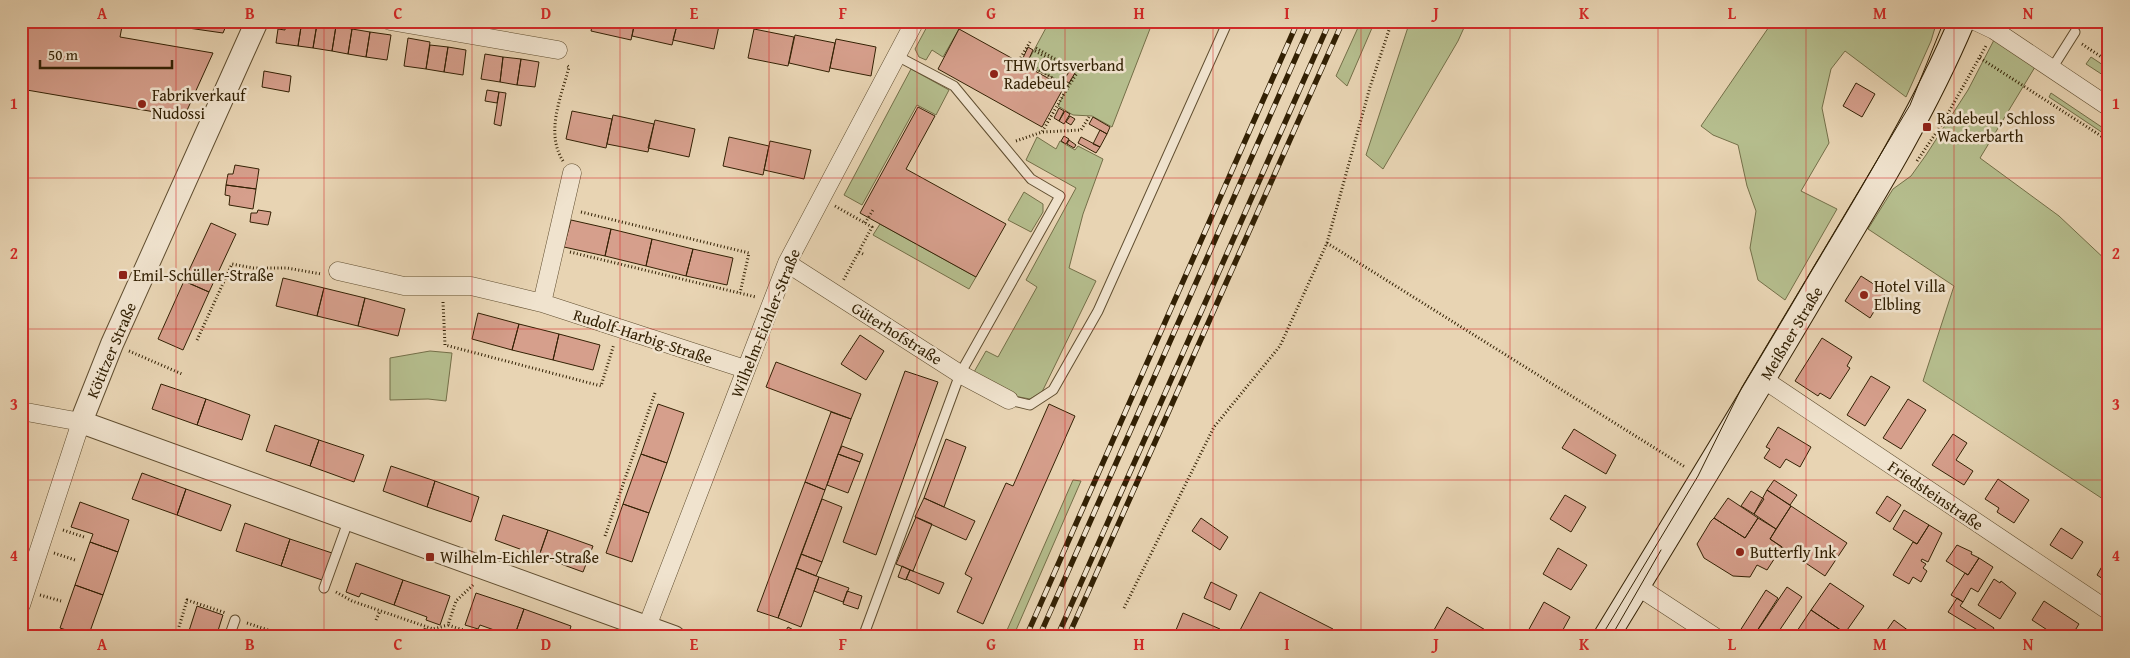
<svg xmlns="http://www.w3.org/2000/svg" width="2130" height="658" font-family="'Gentium Book Plus',serif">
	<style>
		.green { fill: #b5bd8d; stroke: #746f48 }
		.building { fill: #d69f8c; stroke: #332104 }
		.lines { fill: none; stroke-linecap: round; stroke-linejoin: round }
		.service-casing { stroke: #604e30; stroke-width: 11 }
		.minor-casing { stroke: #604e30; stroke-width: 19 }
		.tertiary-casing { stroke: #604e30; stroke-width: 24 }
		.secondary-casing { stroke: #332104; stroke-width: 27 }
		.path { stroke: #332104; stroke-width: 3; stroke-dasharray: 1 2.5; stroke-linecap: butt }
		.service { stroke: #f0e3ce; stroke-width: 9 }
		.minor { stroke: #f0e3ce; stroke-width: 18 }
		.tertiary { stroke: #f0e3ce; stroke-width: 22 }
		.secondary { stroke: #f0e3ce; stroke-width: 25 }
		.tram { stroke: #332104; stroke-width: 1 }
		.rail-casing { stroke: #332104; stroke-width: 5.5 }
		.rail { stroke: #f0e3ce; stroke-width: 4; stroke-dasharray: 11; stroke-linecap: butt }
		.grid { fill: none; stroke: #d62828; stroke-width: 1; stroke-opacity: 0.55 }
		.poi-dot { fill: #8f2418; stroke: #f0e3ce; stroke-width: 2 }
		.labels { text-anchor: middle; stroke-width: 5; stroke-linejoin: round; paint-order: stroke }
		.poi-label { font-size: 16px; fill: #332104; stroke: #f0e3ce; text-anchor: start }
		.street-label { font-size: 16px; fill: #332104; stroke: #f0e3ce }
		.neatline { fill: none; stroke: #d62828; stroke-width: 2 }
		.grid-label { font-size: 16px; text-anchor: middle; font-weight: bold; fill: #d62828 }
	</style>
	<rect width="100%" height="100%" fill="#e8d4b3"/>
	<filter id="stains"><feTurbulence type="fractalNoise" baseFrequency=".004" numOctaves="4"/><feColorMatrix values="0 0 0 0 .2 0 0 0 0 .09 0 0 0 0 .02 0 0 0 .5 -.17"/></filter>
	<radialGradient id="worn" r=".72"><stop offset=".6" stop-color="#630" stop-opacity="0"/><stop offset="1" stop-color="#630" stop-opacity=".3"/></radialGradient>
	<path class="green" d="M930,21L963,22L943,57L932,50L926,60L919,57L915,49Z
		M1039,21H1153L1112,127L1092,116L1073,115L1058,106L1075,72L1067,68L1060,81L1026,65L1047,26Z
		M1361,21H1375L1347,86L1336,76Z
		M1410,21H1467L1458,41L1383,169L1366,155Z
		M1773,21H1937L1931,41L1906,97L1845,51L1831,69L1822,108L1829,143L1801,191L1837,209L1785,300L1758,280L1750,248L1756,211L1747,186L1738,145L1713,135L1701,126Z
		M1994,40L2035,67L1980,158L2059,216L2109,263V503L1923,381L1954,286L1868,229L1893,189L1911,176L1926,155L1968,90Z
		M2091,57L2109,69V79L2086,64Z
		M911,69L949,90L936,115L917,105L862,205L844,195Z
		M2051,93L2109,132V137L2049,97Z
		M1037,137L1056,149L1060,141L1075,150L1078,146L1103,159L1083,214L1069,268L1096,281L1042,392L1030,399L1014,396L974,372L986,351L998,357L1037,287L1026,280L1076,188L1026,160Z
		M1024,192L1043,204V212L1031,232L1008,220Z
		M880,224L976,277L969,289L873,235Z
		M430,351L452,353L446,401L428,399L390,400V358Z
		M1073,480L1081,481L1013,637H1004Z"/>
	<path class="building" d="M21,21H123L120,37L213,53L184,117L21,89Z
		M139,21H228L223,33Z
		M286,21H302L298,46L276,43L278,29L285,30Z
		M302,21L317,24L313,48L298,46Z
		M524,21H545L544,25Z
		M593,21H635L631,40L591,31Z
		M635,21H678L672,45L632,36Z
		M678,21H720L714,49L673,40Z
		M317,24L336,26L332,51L313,48Z
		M336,26L352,29L348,54L332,51Z
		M352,29L370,32L366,57L348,54Z
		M754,29L794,37L788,66L748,58Z
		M959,29L1064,87L1042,127L938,69Z
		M370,32L391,35L387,60L366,57Z
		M795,35L835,43L829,72L789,63Z
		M408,38L430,42L426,69L404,66Z
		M836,39L876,47L871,76L830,68Z
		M430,45L448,47L444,72L426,69Z
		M448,47L466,50L463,75L444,72Z
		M1028,47L1033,50L1028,61L1023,58Z
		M485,54L503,57L500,82L481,79Z
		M503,57L521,59L517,85L500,82Z
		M521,59L539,62L535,87L517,85Z
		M1070,70L1075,73L1069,83L1064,80Z
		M264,71L291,76L289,92L262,87Z
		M1856,83L1875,94L1862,117L1843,106Z
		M487,90L499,92L497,103L485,101Z
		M499,92L506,93L501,126L494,124Z
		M918,107L935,116L906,169L1006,224L976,277L860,213Z
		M1059,108L1064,111L1059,121L1054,118Z
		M572,111L612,119L606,148L566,139Z
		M1065,111L1070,114L1064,124L1059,121Z
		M613,115L654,124L648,152L607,144Z
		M1070,116L1075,119L1071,125L1066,122Z
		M1093,117L1110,127L1107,134L1089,124Z
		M655,120L695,129L689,157L648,148Z
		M1100,130L1107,134L1100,147L1093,144Z
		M1064,136L1069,139L1066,144L1061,141Z
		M729,137L769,146L763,175L723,166Z
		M1081,137L1100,147L1096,153L1078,143Z
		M1069,140L1076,145L1074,148L1067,144Z
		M770,141L811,150L804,179L764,170Z
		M235,165L259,169L256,189L226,185L228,174H233Z
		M226,185L256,189L253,209L229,205L230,196L225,195Z
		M258,210L271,212L268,225L250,222L251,213H257Z
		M571,220L611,229L605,256L564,247Z
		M211,223L236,234L209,292L184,281Z
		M611,229L652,239L646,266L605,256Z
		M652,239L693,249L686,276L646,266Z
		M693,249L733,258L727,285L686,276Z
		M1861,276L1886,292L1870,318L1845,301Z
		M283,278L324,288L317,316L276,306Z
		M184,281L209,292L183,350L158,339Z
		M324,288L365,298L358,326L317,316Z
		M365,298L405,309L398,336L358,326Z
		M478,313L519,324L512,350L472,339Z
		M519,324L559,334L553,360L512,350Z
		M559,334L600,345L593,370L553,360Z
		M860,335L884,351L866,380L841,364Z
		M1822,338L1852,357L1847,366L1850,368L1830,399L1820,393L1818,396L1795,381Z
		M776,362L861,394L851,419L766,387Z
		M905,371L938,382L876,555L843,542Z
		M1871,376L1890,387L1865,426L1847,415Z
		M161,384L206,399L197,425L152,409Z
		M206,399L250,415L242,440L197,425Z
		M1908,399L1926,410L1901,449L1883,438Z
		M658,404L684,413L667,463L641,454Z
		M1049,404L1075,416L983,624L957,612L972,578L965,574L1006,483L1013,486Z
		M831,412L851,419L825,490L805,482Z
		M275,425L319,440L310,466L266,451Z
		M1778,427L1811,447L1800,467L1786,459L1780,468L1764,458L1770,449L1766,447Z
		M1574,429L1616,455L1606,474L1562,448Z
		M1953,434L1967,443L1956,460L1973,471L1964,485L1932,465Z
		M946,439L966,447L944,507L924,498Z
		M319,440L364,455L354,482L310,466Z
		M842,446L863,454L860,462L838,454Z
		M641,454L667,463L649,513L623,504Z
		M838,454L860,462L848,493L827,485Z
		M391,466L435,481L427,507L383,491Z
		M142,473L186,489L177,515L132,499Z
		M1998,479L2029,500L2014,523L1997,512L1999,508L1985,499Z
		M1774,480L1797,495L1790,505L1767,490Z
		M435,481L479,497L471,522L427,507Z
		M805,482L825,490L778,618L757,611Z
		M186,489L231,505L221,531L177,515Z
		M1767,490L1791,506L1776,529L1754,514Z
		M1751,491L1764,499L1754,514L1741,506Z
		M1565,495L1586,507L1571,532L1550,519Z
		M1887,496L1901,505L1890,522L1876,513Z
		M924,498L975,521L966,540L915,517Z
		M1728,498L1758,518L1745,538L1714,518Z
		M822,499L842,507L822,562L801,554Z
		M80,502L129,520L118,552L90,542L93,534L71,527Z
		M623,504L649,513L632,562L606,553Z
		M1791,506L1847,543L1825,576L1770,539Z
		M1904,510L1929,525L1917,544L1893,529Z
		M503,515L548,530L539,556L495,540Z
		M916,517L932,524L913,571L896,564Z
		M1201,518L1228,537L1220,550L1192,531Z
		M1714,518L1745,538L1758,518L1776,529L1770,539L1782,547L1767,570L1757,565L1750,577L1733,576L1704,558L1697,544L1711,521Z
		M245,523L290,539L281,566L236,551Z
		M1929,525L1942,533L1928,562L1922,559L1921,561L1926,564L1923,568L1927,571L1921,582L1913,577L1909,584L1893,575L1913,542L1917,544Z
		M2061,528L2083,542L2072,559L2050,545Z
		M548,530L593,546L583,572L539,556Z
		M290,539L335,554L325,581L281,566Z
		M90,542L118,552L103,595L75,585Z
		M1957,545L1972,552L1971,554L1979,558L1968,575L1946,561Z
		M1558,548L1587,565L1571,590L1543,574Z
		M801,554L822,562L816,576L796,568Z
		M1979,558L1993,567L1978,592L1971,588L1963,602L1951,595L1965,573L1968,575Z
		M2107,558L2109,559V583L2097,575Z
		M356,563L403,580L394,605L361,593L359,597L346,592Z
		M902,566L910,570L906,580L898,577Z
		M796,568L819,577L801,627L778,618Z
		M910,570L944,583L939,594L906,579Z
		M819,577L849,588L843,602L814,591Z
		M1994,579L2000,583L2001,581L2016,593L2000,619L1978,605Z
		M403,580L450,596L440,625L426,620L427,617L394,605Z
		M1211,582L1237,595L1230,610L1204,598Z
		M1830,583L1864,606L1845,633L1811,610Z
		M75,585L103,595L88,637L60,628Z
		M1787,587L1802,597L1775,637H1753Z
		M1766,590L1778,598L1753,637H1736Z
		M847,591L862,596L858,609L843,604Z
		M1260,592L1333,629L1329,637H1243L1238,634Z
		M476,593L524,609L514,637L480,625L478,629L465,625Z
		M1957,598L1963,602L1960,606L1994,628L1989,637L1948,612Z
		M2044,601L2079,624L2071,637H2058L2032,620Z
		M1544,602L1570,617L1559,637H1539L1528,631Z
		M197,606L223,615L216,637H187Z
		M1447,607L1497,637H1470L1464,633L1461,637H1430Z
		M524,609L571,626L568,637H514Z
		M1811,610L1845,633L1843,637H1793Z
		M1183,613L1220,629L1217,637H1192L1176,630Z
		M1894,620L1917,637H1882Z
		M788,627L806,637H782Z"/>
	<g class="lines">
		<g class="service-casing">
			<path id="service" d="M2051,70L2075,32
				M1009,400L1030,405L1053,390L1098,311L1228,21
				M324,588L349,519
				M229,637L235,620
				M863,637L960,374L1060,196L1031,179L954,86L897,56"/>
		</g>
		<g class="minor-casing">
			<path id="minor" d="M390,21L558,50
				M1975,21L1994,30L2109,107
				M787,263L960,374L1009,400
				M338,271L404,286H471L542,303L745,369
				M542,303L572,173
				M1763,379L2109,611
				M21,411L81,422L21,605
				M1637,586L1715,637
				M643,637L787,263L915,21"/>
		</g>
		<g class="tertiary-casing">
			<path id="tertiary" d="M257,21L112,344L81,422L674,637"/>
		</g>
		<g class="secondary-casing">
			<path id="secondary" d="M1606,637C1679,517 1752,398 1823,277C1873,194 1924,111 1962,21"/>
		</g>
		<path class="path" d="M2082,44L2109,62
			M1036,48L1067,66
			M1035,51L1066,68
			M1980,58L2109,141
			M1068,87L1077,73
			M1043,132L1081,130L1089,117
			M1016,141L1042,132L1068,87L1020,59L1030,42
			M563,161C545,132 561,98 569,67L566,65
			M1917,161L1942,124L1987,44
			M835,206L872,227L843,281
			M581,212L749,253L740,293
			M865,223L873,210
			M1327,243L1685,467
			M570,252L756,297
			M859,252L865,255
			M443,302L445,345L601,386L614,344
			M197,340L232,264L253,268H287L321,274
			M129,351L182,374
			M63,530L84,537
			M605,536L655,393
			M54,553L75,560
			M473,585L456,601L448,625L484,637
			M336,592L352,601L433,629L448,625
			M40,595L61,601
			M1124,608L1214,427L1280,346L1327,243L1370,87L1392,21
			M376,620L380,611
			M247,623L289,637
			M423,636L426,626
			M176,637L187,600L226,613"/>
		<use href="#service" class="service"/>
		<use href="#minor" class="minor"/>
		<use href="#tertiary" class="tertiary"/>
		<use href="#secondary" class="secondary"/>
		<path class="tram" d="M1601,637L1698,476L1742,387L1910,105L1944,21
			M1611,637L1661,550"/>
		<g class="rail-casing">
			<path id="rail" d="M1026,637L1298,21
				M1039,637L1312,21
				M1057,637L1330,21
				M1068,637L1343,21"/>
		</g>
		<use href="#rail" class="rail"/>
	</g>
	<path class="grid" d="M176,21V637M324,21V637M472,21V637M620,21V637M769,21V637M917,21V637M1065,21V637M1213,21V637M1361,21V637M1510,21V637M1658,21V637M1806,21V637M1954,21V637M21,178H2109M21,329H2109M21,480H2109"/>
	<g class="poi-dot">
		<circle cx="994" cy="74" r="5"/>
		<circle cx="142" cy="104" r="5"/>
		<rect x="1922" y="122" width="10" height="10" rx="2.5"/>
		<rect x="118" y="270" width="10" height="10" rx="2.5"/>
		<circle cx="1864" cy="295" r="5"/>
		<circle cx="1740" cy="552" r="5"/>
		<rect x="425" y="552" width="10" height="10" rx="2.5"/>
	</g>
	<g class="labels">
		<g class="poi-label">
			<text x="1004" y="71">THW Ortsverband<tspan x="1004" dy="18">Radebeul</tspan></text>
			<text x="152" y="101">Fabrikverkauf<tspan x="152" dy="18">Nudossi</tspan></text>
			<text x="1937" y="124">Radebeul, Schloss<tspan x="1937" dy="18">Wackerbarth</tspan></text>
			<text x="133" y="281">Emil-Schüller-Straße</text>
			<text x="1874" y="292">Hotel Villa<tspan x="1874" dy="18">Elbling</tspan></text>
			<text x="1750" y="558">Butterfly Ink</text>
			<text x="440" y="563">Wilhelm-Eichler-Straße</text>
		</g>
		<g class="street-label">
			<text transform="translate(765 323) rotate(-68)" y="6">Wilhelm-Eichler-Straße</text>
			<text transform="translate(897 333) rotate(32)" y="6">Güterhofstraße</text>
			<text transform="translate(1791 333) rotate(-59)" y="6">Meißner Straße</text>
			<text transform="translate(643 336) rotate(18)" y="6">Rudolf-Harbig-Straße</text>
			<text transform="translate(111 350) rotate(-67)" y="6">Kötitzer Straße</text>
			<text transform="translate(1936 495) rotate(34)" y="6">Friedsteinstraße</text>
		</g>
	</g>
	<rect width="2130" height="658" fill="none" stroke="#e8d4b3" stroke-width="55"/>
	<path d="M40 60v8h132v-8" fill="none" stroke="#332104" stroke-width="2.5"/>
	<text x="48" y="60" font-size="15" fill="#332104" stroke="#f0e3ce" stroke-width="4" paint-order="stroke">50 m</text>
	<rect x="28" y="28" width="2074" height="602" class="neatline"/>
	<g class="grid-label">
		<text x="102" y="19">A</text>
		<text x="250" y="19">B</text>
		<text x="398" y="19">C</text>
		<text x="546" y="19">D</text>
		<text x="694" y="19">E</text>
		<text x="843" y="19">F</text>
		<text x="991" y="19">G</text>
		<text x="1139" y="19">H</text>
		<text x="1287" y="19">I</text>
		<text x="1436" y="19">J</text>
		<text x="1584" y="19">K</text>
		<text x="1732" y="19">L</text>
		<text x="1880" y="19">M</text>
		<text x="2028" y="19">N</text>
		<text x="14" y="109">1</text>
		<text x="2116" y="109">1</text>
		<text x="14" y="259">2</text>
		<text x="2116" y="259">2</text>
		<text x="14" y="410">3</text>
		<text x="2116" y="410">3</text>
		<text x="14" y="561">4</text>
		<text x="2116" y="561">4</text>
		<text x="102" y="650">A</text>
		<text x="250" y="650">B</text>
		<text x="398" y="650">C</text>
		<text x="546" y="650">D</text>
		<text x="694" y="650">E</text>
		<text x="843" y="650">F</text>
		<text x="991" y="650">G</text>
		<text x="1139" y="650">H</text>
		<text x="1287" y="650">I</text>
		<text x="1436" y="650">J</text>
		<text x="1584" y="650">K</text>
		<text x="1732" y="650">L</text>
		<text x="1880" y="650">M</text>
		<text x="2028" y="650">N</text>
	</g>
	<rect width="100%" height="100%" filter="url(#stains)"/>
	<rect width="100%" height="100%" fill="url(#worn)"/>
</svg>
